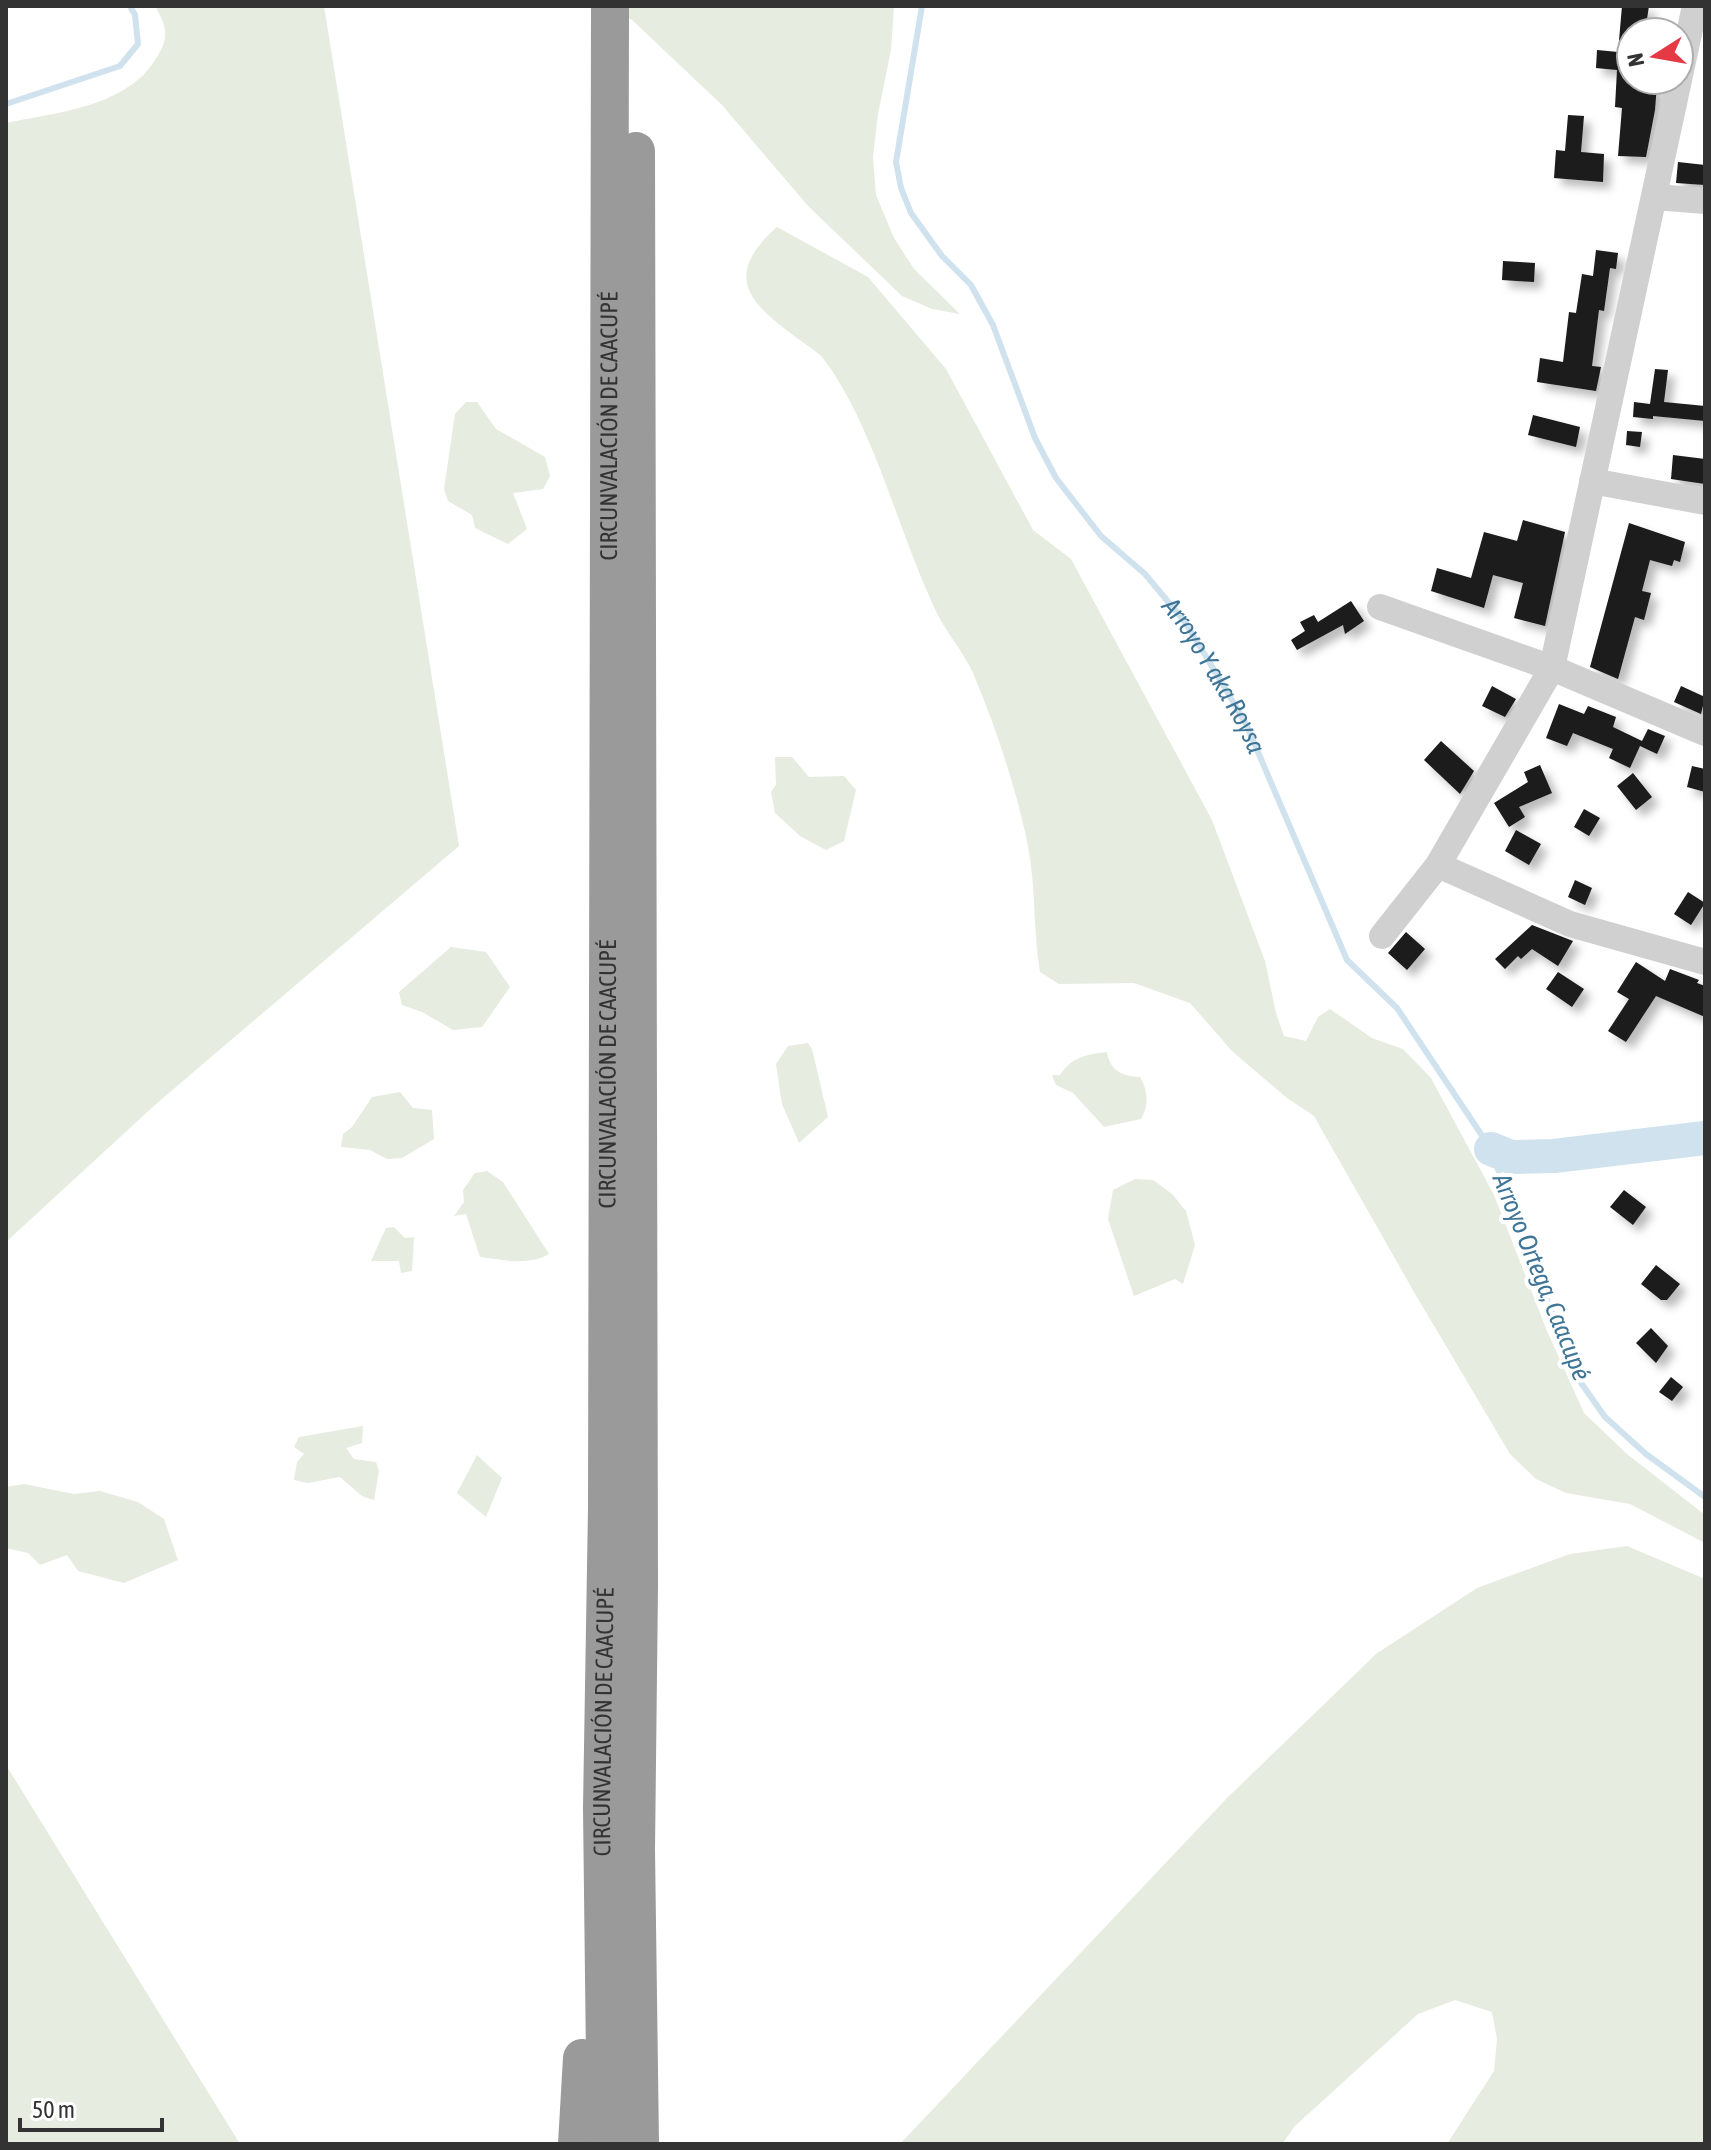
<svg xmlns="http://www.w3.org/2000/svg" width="1711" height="2150" font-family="'Asap Condensed',sans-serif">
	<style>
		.green { fill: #e6ecdf }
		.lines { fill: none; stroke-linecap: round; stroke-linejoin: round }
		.stream { stroke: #cfe2ee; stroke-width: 6 }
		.river { stroke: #cfe2ee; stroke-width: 34 }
		.building { fill: #1a1a1a; filter: url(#shadow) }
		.minor { stroke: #d0d0d0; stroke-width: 26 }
		.highway { stroke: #9a9a9a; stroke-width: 38 }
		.labels { text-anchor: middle; stroke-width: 8; stroke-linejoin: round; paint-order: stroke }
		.street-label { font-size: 24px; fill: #333; stroke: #fff }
		.water-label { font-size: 26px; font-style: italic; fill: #3f7597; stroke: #fff }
	</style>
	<defs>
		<filter id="shadow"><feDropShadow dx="7" dy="7" stdDeviation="4" flood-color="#0004"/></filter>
	</defs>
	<rect width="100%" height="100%" fill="#fff"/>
	<path class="green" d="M155,6H324L459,846L156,1104L6,1242V123C55,113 123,107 153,63C169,40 169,30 155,6Z
		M609,6H894L891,50L878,114L873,157L876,195L894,238L914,269L960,314L932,309L902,296L809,207L722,105L632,20Z
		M777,227L868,277L946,369L1033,530L1071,559L1212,820L1265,961L1276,1013L1284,1036L1306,1041L1318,1017L1330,1009L1372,1038L1403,1049L1431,1078L1494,1195L1547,1331L1584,1413L1627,1454L1705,1515V1543L1630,1504L1566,1493L1536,1479L1510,1454L1414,1292L1314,1116L1287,1098L1232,1051L1190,1003L1134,983L1059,984L1040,972C1033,930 1036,888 1028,846C1016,787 996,728 973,673C962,649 943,629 933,605C903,539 884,468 851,403C843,389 833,370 822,357C814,349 802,342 793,335C745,300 725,273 777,227Z
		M466,402H477L496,429L545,457L550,476L543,489L513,493L527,529L508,544L475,528L472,515L448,501L444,489L455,414Z
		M775,757H792L809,777L844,776L856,790L844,841L826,850L800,836L775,813L771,792L776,785Z
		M451,947L486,952L510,987L482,1027L453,1030L422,1012L402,1005L399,992Z
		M808,1043L812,1049L828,1117L799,1143L782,1104L776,1064L788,1046Z
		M1107,1052C1110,1071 1122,1076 1140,1077C1148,1090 1149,1106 1141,1119L1104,1127L1073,1093L1056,1085L1052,1075H1060C1072,1057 1085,1055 1107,1052Z
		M400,1092L413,1108L432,1110L434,1139L402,1158L387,1159L370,1150L341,1147L343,1134L352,1127L372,1097Z
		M487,1171L503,1182L549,1254C528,1266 504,1260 480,1257L466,1214L454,1216L464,1202L463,1190L475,1173Z
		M1135,1179L1153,1180L1172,1194L1186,1211L1195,1245L1183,1284L1175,1279L1134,1296L1108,1219L1113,1190Z
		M394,1227L405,1238L414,1237L412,1271L401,1273L399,1261H371L386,1228Z
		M363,1426L362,1443L346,1448L354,1459L376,1462L379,1471L374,1500L362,1496L340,1477L308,1483L294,1480L297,1462L304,1454L294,1447L299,1437Z
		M477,1455L502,1478L486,1517L457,1493Z
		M24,1484L74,1494L100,1491L138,1502L164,1519L178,1560L124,1583L78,1571L67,1555L40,1565L28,1553L6,1548V1487Z
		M1627,1546L1705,1579V2144H1447L1494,2071L1497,2039L1492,2012L1455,2000L1418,2014L1295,2126L1282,2144H900L1227,1798L1376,1654L1477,1588L1570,1554Z
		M6,1765L240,2144H6Z"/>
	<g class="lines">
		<g class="stream">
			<path id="s1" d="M922,6L896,162L901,188L911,213L942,256L971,285L993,325L1035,438L1056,478L1101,536L1145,574L1185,622L1222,683L1246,724L1347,960L1397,1008L1491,1149L1517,1225L1579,1380L1605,1417L1646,1454L1705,1497"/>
			<path d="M6,104L120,66L138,44L135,15L130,6"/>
		</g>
		<path class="river" d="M1491,1149L1511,1157L1554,1156L1705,1138"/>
	</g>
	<path class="building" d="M1622,6H1649L1645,32H1631V80H1646L1645,83L1657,84L1655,110L1646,157L1618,156L1622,108L1615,107L1617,70L1596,68L1597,50L1618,52Z
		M1568,115L1584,116L1581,152L1604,154L1603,182L1554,178L1556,150L1565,151Z
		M1678,162L1705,165V185L1676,183Z
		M1596,250L1618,253L1616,269L1610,268L1604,311L1599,310L1592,366L1601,367L1596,391L1537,382L1540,358L1563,362L1569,312L1576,313L1582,274L1593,276Z
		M1503,261L1535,263L1534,282L1502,280Z
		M1655,369L1668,370L1664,402L1705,406V421L1653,416V419L1633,417L1634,402L1650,404Z
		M1533,415L1580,427L1576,447L1528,435Z
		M1627,431L1642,432L1640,447L1626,445Z
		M1673,455L1705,459V484L1671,479Z
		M1523,520L1565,532L1545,626L1514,618L1523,583L1493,575L1484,608L1431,591L1437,568L1471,578L1484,532L1517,541Z
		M1629,523L1685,542L1680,562L1674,560L1672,566L1650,560L1642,591L1651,593L1644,620L1635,617L1618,679L1590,667Z
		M1351,601L1364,621L1345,634L1343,625L1297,650L1291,640L1305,631L1300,622L1314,615L1318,622Z
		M1492,686L1516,699L1505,717L1482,706Z
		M1681,686L1705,697L1701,714L1674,702Z
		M1559,704L1584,714L1588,706L1616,717L1613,727L1642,741L1648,729L1665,736L1657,754L1640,746L1630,768L1609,758L1613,749L1573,733L1567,746L1546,738Z
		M1441,741L1474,771L1460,794L1424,760Z
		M1540,765L1552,793L1519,807L1525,817L1509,827L1494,803L1528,782L1524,772Z
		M1692,766L1705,769V792L1687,787Z
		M1633,773L1652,797L1636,810L1617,786Z
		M1584,809L1600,818L1589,836L1574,827Z
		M1516,830L1541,844L1529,865L1505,851Z
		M1575,880L1592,888L1585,905L1568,897Z
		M1688,892L1705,903L1691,925L1674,914Z
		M1532,925L1573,941L1558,966L1532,949L1521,959L1518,956L1505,969L1495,959Z
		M1406,932L1425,949L1407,970L1388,953Z
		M1636,962L1665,981L1670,969L1699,980L1697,983L1705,986V1017L1656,996L1626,1042L1608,1031L1629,999L1617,992Z
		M1558,972L1584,989L1572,1007L1546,989Z
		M1624,1190L1646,1207L1633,1225L1610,1207Z
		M1656,1265L1680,1284L1667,1300H1661L1641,1284Z
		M1651,1328L1668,1346L1656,1363L1636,1343Z
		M1671,1377L1683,1387L1672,1401L1659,1392Z"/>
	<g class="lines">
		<path class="minor" d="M1655,197L1705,201
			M1592,481L1705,502
			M1380,607L1552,668L1705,733
			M1438,865L1570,924L1705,962
			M1382,936L1438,865L1552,668L1695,6"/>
		<g class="highway">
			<path d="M636,151L639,1586L636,1850L640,2144"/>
			<path d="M577,2144L582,2058"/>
			<path id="s2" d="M606,2144L602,1808L607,1508L610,6"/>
		</g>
	</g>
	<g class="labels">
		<g class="street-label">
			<text dy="8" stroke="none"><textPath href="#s2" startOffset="1718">CIRCUNVALACIÓN DE CAACUPÉ</textPath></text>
			<text dy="8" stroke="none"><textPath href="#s2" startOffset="1070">CIRCUNVALACIÓN DE CAACUPÉ</textPath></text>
			<text dy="8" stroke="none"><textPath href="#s2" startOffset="422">CIRCUNVALACIÓN DE CAACUPÉ</textPath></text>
		</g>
		<g class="water-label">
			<text dy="9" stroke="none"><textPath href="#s1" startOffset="772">Arroyo Y aka Roysa</textPath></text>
			<text transform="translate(1542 1277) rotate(68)" y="9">Arroyo Ortega, Caacupé</text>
		</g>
	</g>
	<rect width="1711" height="2150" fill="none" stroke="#333333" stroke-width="16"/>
	<g transform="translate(1655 56) rotate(259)"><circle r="38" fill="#ffffff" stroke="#adadad" stroke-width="2"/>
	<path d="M0-6L14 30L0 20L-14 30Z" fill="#e63946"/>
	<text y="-12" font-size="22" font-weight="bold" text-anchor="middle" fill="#333333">N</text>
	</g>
	<path d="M20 2118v12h142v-12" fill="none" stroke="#333333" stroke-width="4"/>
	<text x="32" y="2118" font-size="24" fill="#333333" stroke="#ffffff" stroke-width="6" paint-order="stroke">50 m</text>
</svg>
